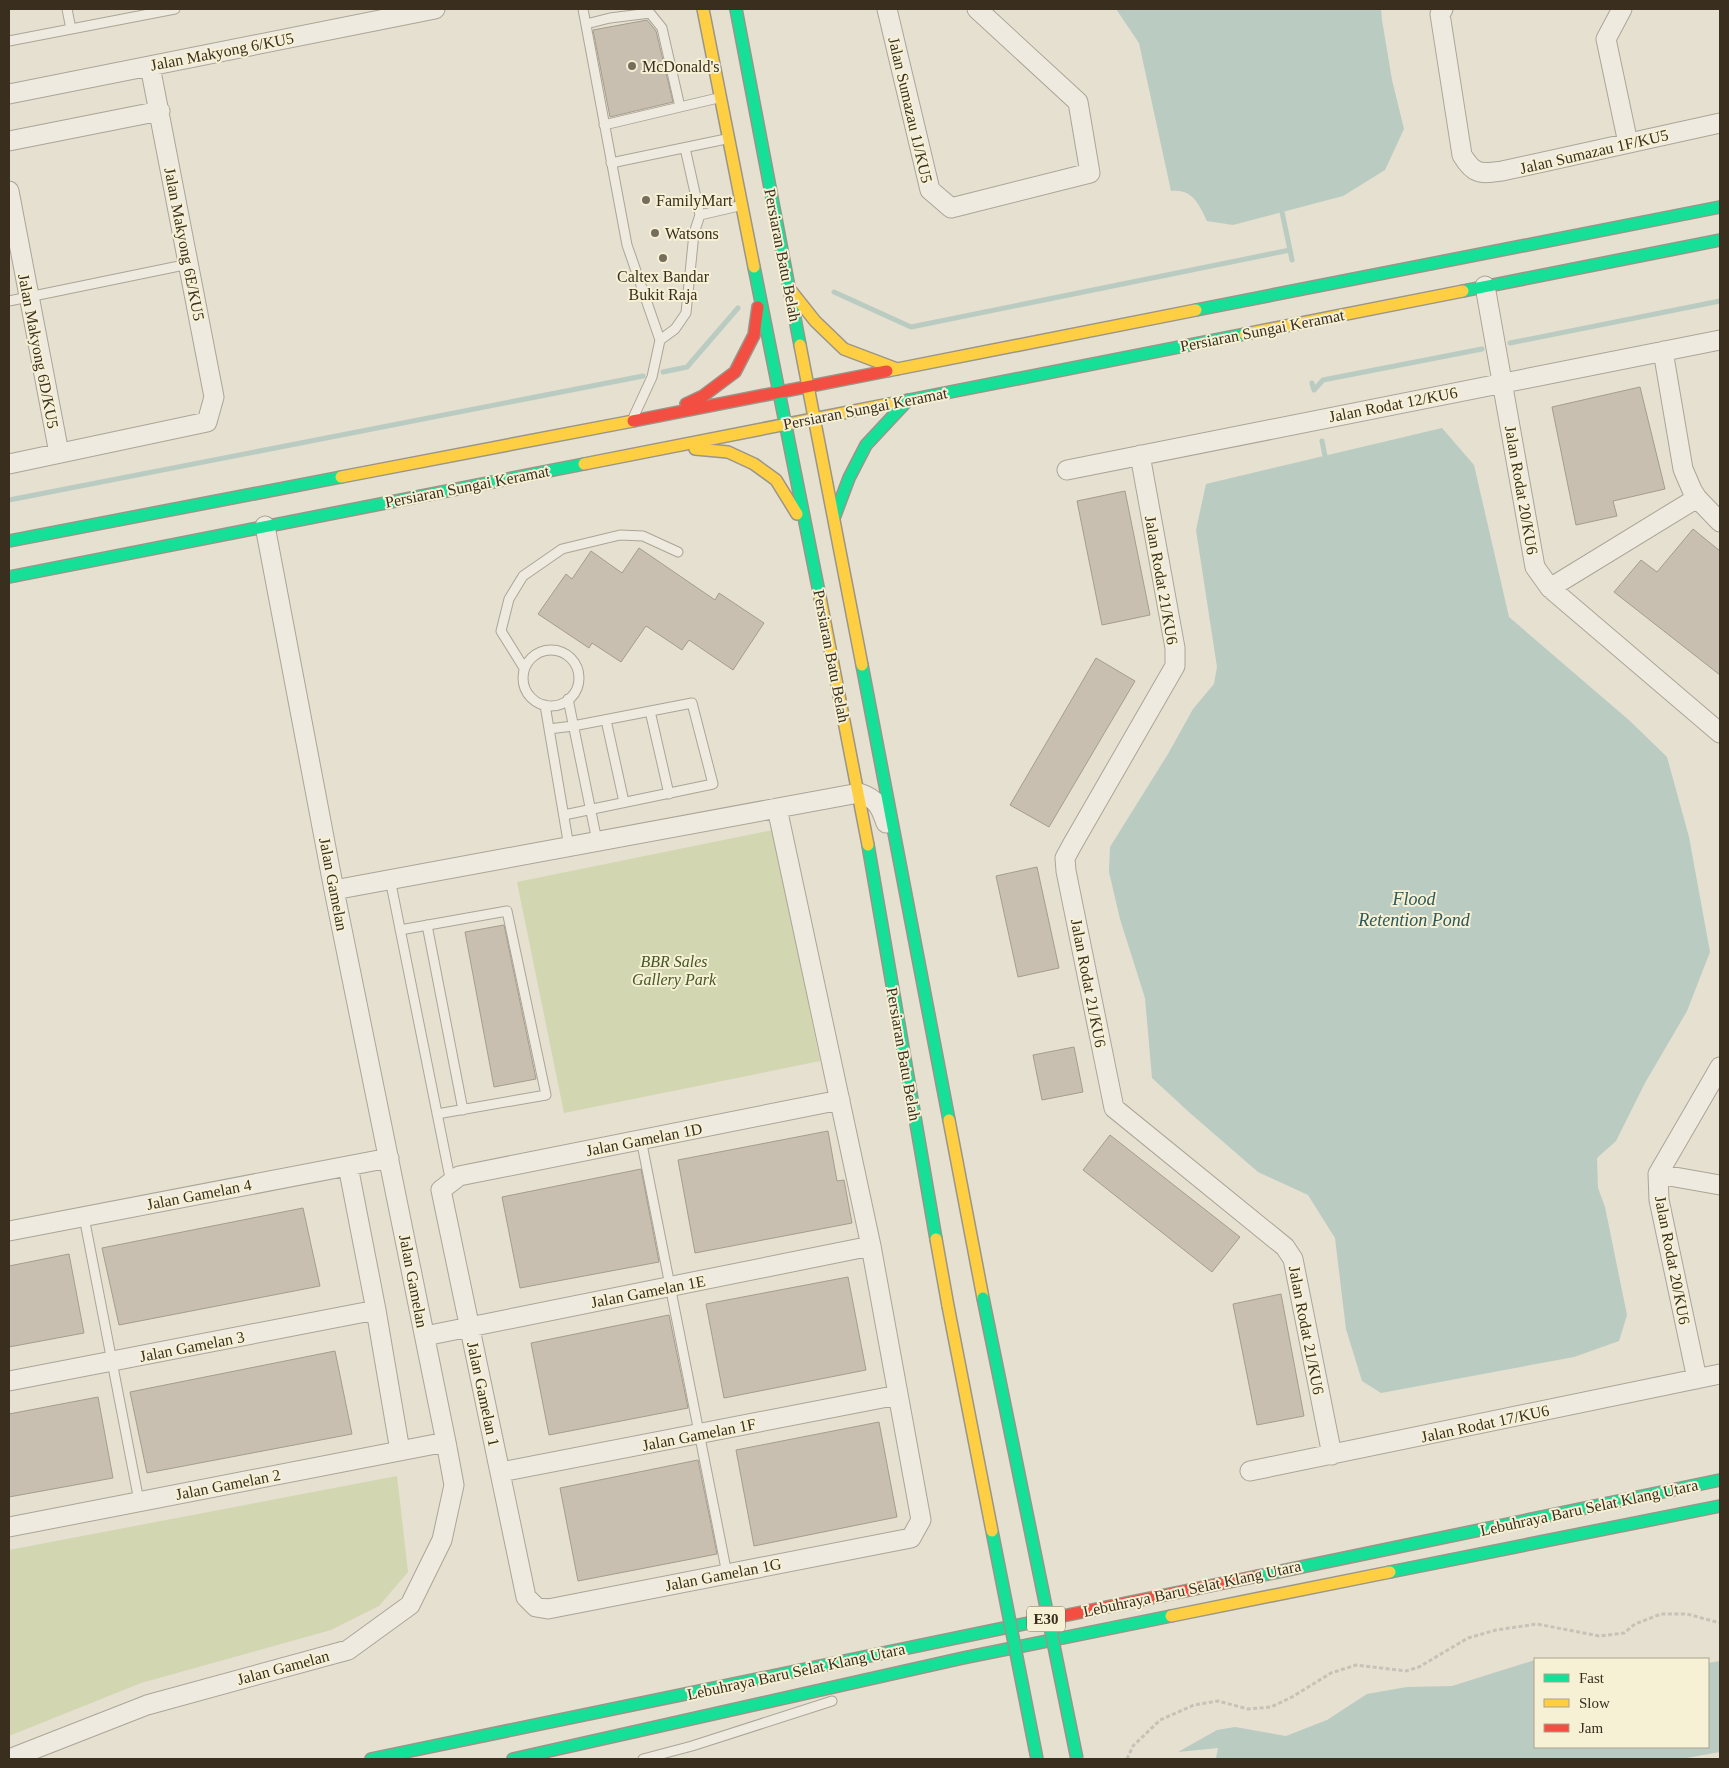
<svg xmlns="http://www.w3.org/2000/svg" width="1729" height="1768" font-family="'Times New Roman',serif">
	<style>
		.green { fill: #d2d6b1 }
		.water { fill: #bacbc2 }
		.lines { fill: none; stroke-linecap: round; stroke-linejoin: round }
		.stream { stroke: #bacbc2; stroke-width: 5 }
		.building { fill: #c9bfb0; stroke: #a69c8e }
		.lane-casing { stroke: #aba597; stroke-width: 11 }
		.street-casing { stroke: #aba597; stroke-width: 21 }
		.fast-casing { stroke: #9a9588; stroke-width: 14 }
		.slow-casing { stroke: #9a9588; stroke-width: 14 }
		.jam-casing { stroke: #9a9588; stroke-width: 14 }
		.path { stroke: #c6c2b7; stroke-width: 3; stroke-dasharray: 4 2.5; stroke-linecap: butt }
		.lane { stroke: #eeeae0; stroke-width: 9 }
		.street { stroke: #eeeae0; stroke-width: 19 }
		.fast { stroke: #16e098; stroke-width: 11 }
		.slow { stroke: #ffcf43; stroke-width: 11 }
		.jam { stroke: #f24e42; stroke-width: 11 }
		.fast-bridge-casing { stroke: #9a9588; stroke-width: 14; stroke-linecap: butt }
		.slow-bridge-casing { stroke: #9a9588; stroke-width: 14; stroke-linecap: butt }
		.fast-bridge { stroke: #16e098; stroke-width: 11 }
		.slow-bridge { stroke: #ffcf43; stroke-width: 11 }
		.poi-dot { fill: #766d5d; stroke: #f6f0d5; stroke-width: 2 }
		.labels { text-anchor: middle; stroke-width: 4; stroke-linejoin: round; paint-order: stroke }
		.shield { fill: #f6f0d5; stroke: #726956; stroke-width: 1 }
		.shield-label { font-size: 15px; font-weight: bold; fill: #3a2f1f }
		.street-label { font-size: 16px; fill: #3a2f1f; stroke: #f6f0d5 }
		.poi-label { font-size: 16px; fill: #3a2f1f; stroke: #f6f0d5; text-anchor: start }
		.park-label { font-size: 16px; font-style: italic; fill: #455725; stroke: #f6f0d5 }
		.water-label { font-size: 18px; font-style: italic; fill: #2e585a; stroke: #f6f0d5 }
	</style>
	<rect width="100%" height="100%" fill="#e5e0cf"/>
	<path class="green" d="M773,830L820,1061L564,1113L517,882Z
		M397,1476L408,1572L379,1606L331,1630L141,1683L9,1736V1550Z"/>
	<path class="water" d="M1116,9H1381L1382,20L1392,80L1404,129L1385,170L1343,196L1233,225L1207,221C1199,204 1192,188 1171,191L1139,43Z
		M1442,428L1474,465L1509,617L1630,721L1667,757L1689,837L1710,952L1687,1011L1645,1083L1616,1141L1597,1158L1598,1188L1605,1207L1627,1315L1619,1341L1574,1357L1381,1393L1362,1381L1346,1329L1335,1238L1308,1195L1258,1172L1190,1113L1152,1078L1145,998L1120,919L1109,872L1110,847L1168,754L1193,709L1214,684L1217,667L1196,530L1206,484Z
		M1535,1660V1747H1708V1663L1720,1661V1752L1681,1759H1212L1216,1758L1218,1748L1178,1752L1217,1730L1235,1727L1286,1736L1327,1720L1367,1694L1407,1687L1452,1686Z"/>
	<g class="lines">
		<path class="stream" d="M1290,250L1292,260
			M834,292L911,327L1290,250L1282,212
			M1510,343L1720,301
			M663,372L687,367L738,308
			M1312,383L1314,390L1323,380L1482,349
			M1322,441L1325,456
			M9,500L643,376"/>
	</g>
	<path class="building" d="M647,20L656,31L673,102L610,117L593,30Z
		M1640,387L1665,489L1613,501L1617,516L1576,525L1552,407Z
		M1125,491L1150,615L1102,625L1077,501Z
		M1693,529L1720,551V675L1614,592L1641,560L1657,572Z
		M639,548L715,600L719,593L764,623L733,670L689,640L682,650L646,626L621,662L592,643L589,648L538,614L566,574L572,579L591,551L622,573Z
		M1096,658L1135,681L1049,827L1010,805Z
		M1037,867L1059,968L1018,977L996,876Z
		M504,925L536,1079L494,1087L465,932Z
		M1074,1047L1083,1092L1042,1100L1033,1055Z
		M828,1131L837,1181L844,1180L852,1223L695,1253L678,1160Z
		M1110,1135L1240,1237L1212,1272L1083,1170Z
		M641,1169L659,1262L520,1288L502,1197Z
		M303,1208L320,1286L119,1325L102,1248Z
		M69,1254L84,1333L9,1347V1266Z
		M848,1277L866,1370L724,1398L706,1304Z
		M1281,1294L1304,1416L1257,1425L1233,1304Z
		M669,1315L688,1408L549,1435L531,1343Z
		M335,1351L352,1434L147,1473L130,1392Z
		M98,1397L113,1478L9,1497V1414Z
		M879,1422L897,1517L754,1546L736,1450Z
		M698,1460L717,1554L578,1581L560,1488Z"/>
	<g class="lines">
		<g class="lane-casing">
			<path id="lane" d="M67,9L71,29
				M583,9L627,245L660,340L652,377L634,416
				M586,24L610,18L650,13L662,28L680,107
				M9,41L175,9
				M604,125L718,98
				M685,148L700,215
				M611,163L726,139
				M9,301L189,264
				M660,340L675,329L686,313L694,233L700,215L739,206
				M523 678a28 28 0 1 1 56 0a28 28 0 1 1-56 0Z
				M524,668L501,631L509,599L523,576L562,549L620,535L643,536L678,552
				M568,699L597,841
				M545,705L569,847
				M650,711L669,794
				M606,720L624,802
				M549,729L573,726L692,703L713,784L564,815
				M390,879L451,1183
				M427,925L463,1110
				M400,930L507,911L546,1095L437,1114
				M641,1139L727,1574
				M84,1217L139,1501
				M643,1759L692,1746L832,1701"/>
		</g>
		<g class="street-casing">
			<path id="street" d="M887,9L930,190L951,208L1090,173L1078,102L977,9
				M1443,9L1440,14L1462,155C1474,175 1480,174 1502,171L1720,123
				M1622,9L1606,39L1628,143
				M9,94L435,9
				M9,141L160,111
				M9,191L59,453
				M1485,286L1535,567L1550,588L1720,733
				M1663,351L1683,469L1692,490L1697,498L1720,522
				M1140,455L1175,648V666L1072,845L1065,858L1066,871L1114,1108L1285,1247L1293,1259L1332,1455
				M9,464L207,422L214,397L150,66
				M1067,470L1720,340
				M1550,588L1697,498
				M777,808L871,1246L921,1520L911,1538L548,1609L536,1607L526,1597L441,1190L459,1176L840,1100
				M334,890L859,793C877,799 880,806 886,823
				M348,1166L376,1310L400,1451
				M1658,1174L1720,1185
				M9,1231L389,1158
				M425,1336L871,1246
				M1697,1379L1659,1200L1658,1174L1720,1067
				M9,1381L376,1310
				M1250,1471L1720,1374
				M501,1472L898,1395
				M9,1527L446,1442
				M9,1759L147,1705L348,1650L410,1605L442,1540L454,1485L446,1442L334,890L265,526"/>
		</g>
		<g class="fast-casing">
			<path id="fast" d="M736,9L800,345
				M754,267L820,597
				M1463,291L1720,240
				M1196,310L1720,207
				M889,404L1245,334
				M834,518L849,478L866,445L908,400
				M9,541L341,477
				M9,577L584,464
				M862,665L949,1120
				M868,845L936,1239
				M1390,1572L1720,1506
				M1258,1576L1720,1480
				M371,1759L1048,1619
				M513,1759L963,1658L1171,1616"/>
		</g>
		<g class="slow-casing">
			<path id="slow" d="M703,9L754,267
				M792,292L815,321L844,349L897,369
				M1245,334L1463,291
				M800,345L862,665
				M887,371L1196,310
				M695,449L728,452L754,464L776,480L797,514
				M584,464L889,404
				M341,477L633,421
				M820,597L868,845
				M949,1120L983,1298
				M936,1239L948,1306
				M1171,1616L1390,1572"/>
		</g>
		<g class="jam-casing">
			<path id="jam" d="M686,404L703,396L735,372L754,335L758,307
				M633,421L887,371
				M1048,1619L1258,1576"/>
		</g>
		<path class="path" d="M1127,1759L1133,1746L1160,1720L1194,1705L1218,1701L1248,1709L1271,1707L1292,1697L1331,1673L1356,1665L1406,1671L1419,1667L1468,1638L1496,1630L1537,1624L1599,1636L1624,1633L1635,1624L1661,1614H1687L1720,1623"/>
		<use href="#lane" class="lane"/>
		<use href="#street" class="street"/>
		<use href="#fast" class="fast"/>
		<use href="#slow" class="slow"/>
		<use href="#jam" class="jam"/>
		<g class="fast-bridge-casing">
			<path id="fast-bridge" d="M983,1298L1077,1759
				M992,1531L1037,1759"/>
		</g>
		<g class="slow-bridge-casing">
			<path id="slow-bridge" d="M948,1306L992,1531"/>
		</g>
		<use href="#fast-bridge" class="fast-bridge"/>
		<use href="#slow-bridge" class="slow-bridge"/>
	</g>
	<g class="poi-dot">
		<circle cx="632" cy="66" r="5"/>
		<circle cx="646" cy="200" r="5"/>
		<circle cx="655" cy="233" r="5"/>
		<circle cx="663" cy="258" r="5"/>
	</g>
	<g class="labels">
		<rect class="shield" x="1027" y="1606.5" width="38" height="25" rx="4"/>
		<g class="shield-label">
			<text x="1046" y="1624">E30</text>
		</g>
		<g class="street-label">
			<text transform="translate(222 51) rotate(-11)" y="6">Jalan Makyong 6/KU5</text>
			<text transform="translate(911 110) rotate(77)" y="6">Jalan Sumazau 1J/KU5</text>
			<text transform="translate(1594 151) rotate(-13)" y="6">Jalan Sumazau 1F/KU5</text>
			<text transform="translate(185 244) rotate(79)" y="6">Jalan Makyong 6E/KU5</text>
			<text transform="translate(783 255) rotate(79)" y="6">Persiaran Batu Belah</text>
			<text transform="translate(1262 330) rotate(-11)" y="6">Persiaran Sungai Keramat</text>
			<text transform="translate(39 351) rotate(79)" y="6">Jalan Makyong 6D/KU5</text>
			<text transform="translate(1393 404) rotate(-11)" y="6">Jalan Rodat 12/KU6</text>
			<text transform="translate(865 408) rotate(-11)" y="6">Persiaran Sungai Keramat</text>
			<text transform="translate(467 486) rotate(-11)" y="6">Persiaran Sungai Keramat</text>
			<text transform="translate(1522 490) rotate(80)" y="6">Jalan Rodat 20/KU6</text>
			<text transform="translate(1162 580) rotate(80)" y="6">Jalan Rodat 21/KU6</text>
			<text transform="translate(832 656) rotate(79)" y="6">Persiaran Batu Belah</text>
			<text transform="translate(334 884) rotate(79)" y="6">Jalan Gamelan</text>
			<text transform="translate(1089 983) rotate(79)" y="6">Jalan Rodat 21/KU6</text>
			<text transform="translate(904 1054) rotate(80)" y="6">Persiaran Batu Belah</text>
			<text transform="translate(644 1139) rotate(-11)" y="6">Jalan Gamelan 1D</text>
			<text transform="translate(199 1194) rotate(-11)" y="6">Jalan Gamelan 4</text>
			<text transform="translate(1673 1260) rotate(79)" y="6">Jalan Rodat 20/KU6</text>
			<text transform="translate(414 1281) rotate(79)" y="6">Jalan Gamelan</text>
			<text transform="translate(648 1291) rotate(-11)" y="6">Jalan Gamelan 1E</text>
			<text transform="translate(1307 1330) rotate(79)" y="6">Jalan Rodat 21/KU6</text>
			<text transform="translate(192 1346) rotate(-11)" y="6">Jalan Gamelan 3</text>
			<text transform="translate(484 1394) rotate(78)" y="6">Jalan Gamelan 1</text>
			<text transform="translate(1485 1423) rotate(-12)" y="6">Jalan Rodat 17/KU6</text>
			<text transform="translate(699 1434) rotate(-11)" y="6">Jalan Gamelan 1F</text>
			<text transform="translate(228 1484) rotate(-11)" y="6">Jalan Gamelan 2</text>
			<text transform="translate(1589 1507) rotate(-12)" y="6">Lebuhraya Baru Selat Klang Utara</text>
			<text transform="translate(723 1574) rotate(-11)" y="6">Jalan Gamelan 1G</text>
			<text transform="translate(1192 1588) rotate(-12)" y="6">Lebuhraya Baru Selat Klang Utara</text>
			<text transform="translate(283 1667) rotate(-15)" y="6">Jalan Gamelan</text>
			<text transform="translate(796 1671) rotate(-12)" y="6">Lebuhraya Baru Selat Klang Utara</text>
		</g>
		<g class="poi-label">
			<text x="642" y="72">McDonald's</text>
			<text x="656" y="206">FamilyMart</text>
			<text x="665" y="239">Watsons</text>
			<text x="663" y="282" text-anchor="middle">Caltex Bandar<tspan x="663" dy="18">Bukit Raja</tspan></text>
		</g>
		<g class="park-label">
			<text x="674" y="967">BBR Sales<tspan x="674" dy="18">Gallery Park</tspan></text>
		</g>
		<g class="water-label">
			<text x="1414" y="905">Flood<tspan x="1414" dy="21">Retention Pond</tspan></text>
		</g>
	</g>
	<rect width="1729" height="1768" fill="none" stroke="#3a2f1f" stroke-width="20"/>
	<rect x="1534" y="1658" width="175" height="90" fill="#f6f0d5" stroke="#aba38c"/>
	<rect x="1544" y="1674" width="25" height="8" fill="#16e098" stroke="#aba38c"/>
	<text x="1579" y="1683" font-size="15" fill="#3a2f1f">Fast</text>
	<rect x="1544" y="1699" width="25" height="8" fill="#ffcf43" stroke="#aba38c"/>
	<text x="1579" y="1708" font-size="15" fill="#3a2f1f">Slow</text>
	<rect x="1544" y="1724" width="25" height="8" fill="#f24e42" stroke="#aba38c"/>
	<text x="1579" y="1733" font-size="15" fill="#3a2f1f">Jam</text>
</svg>
